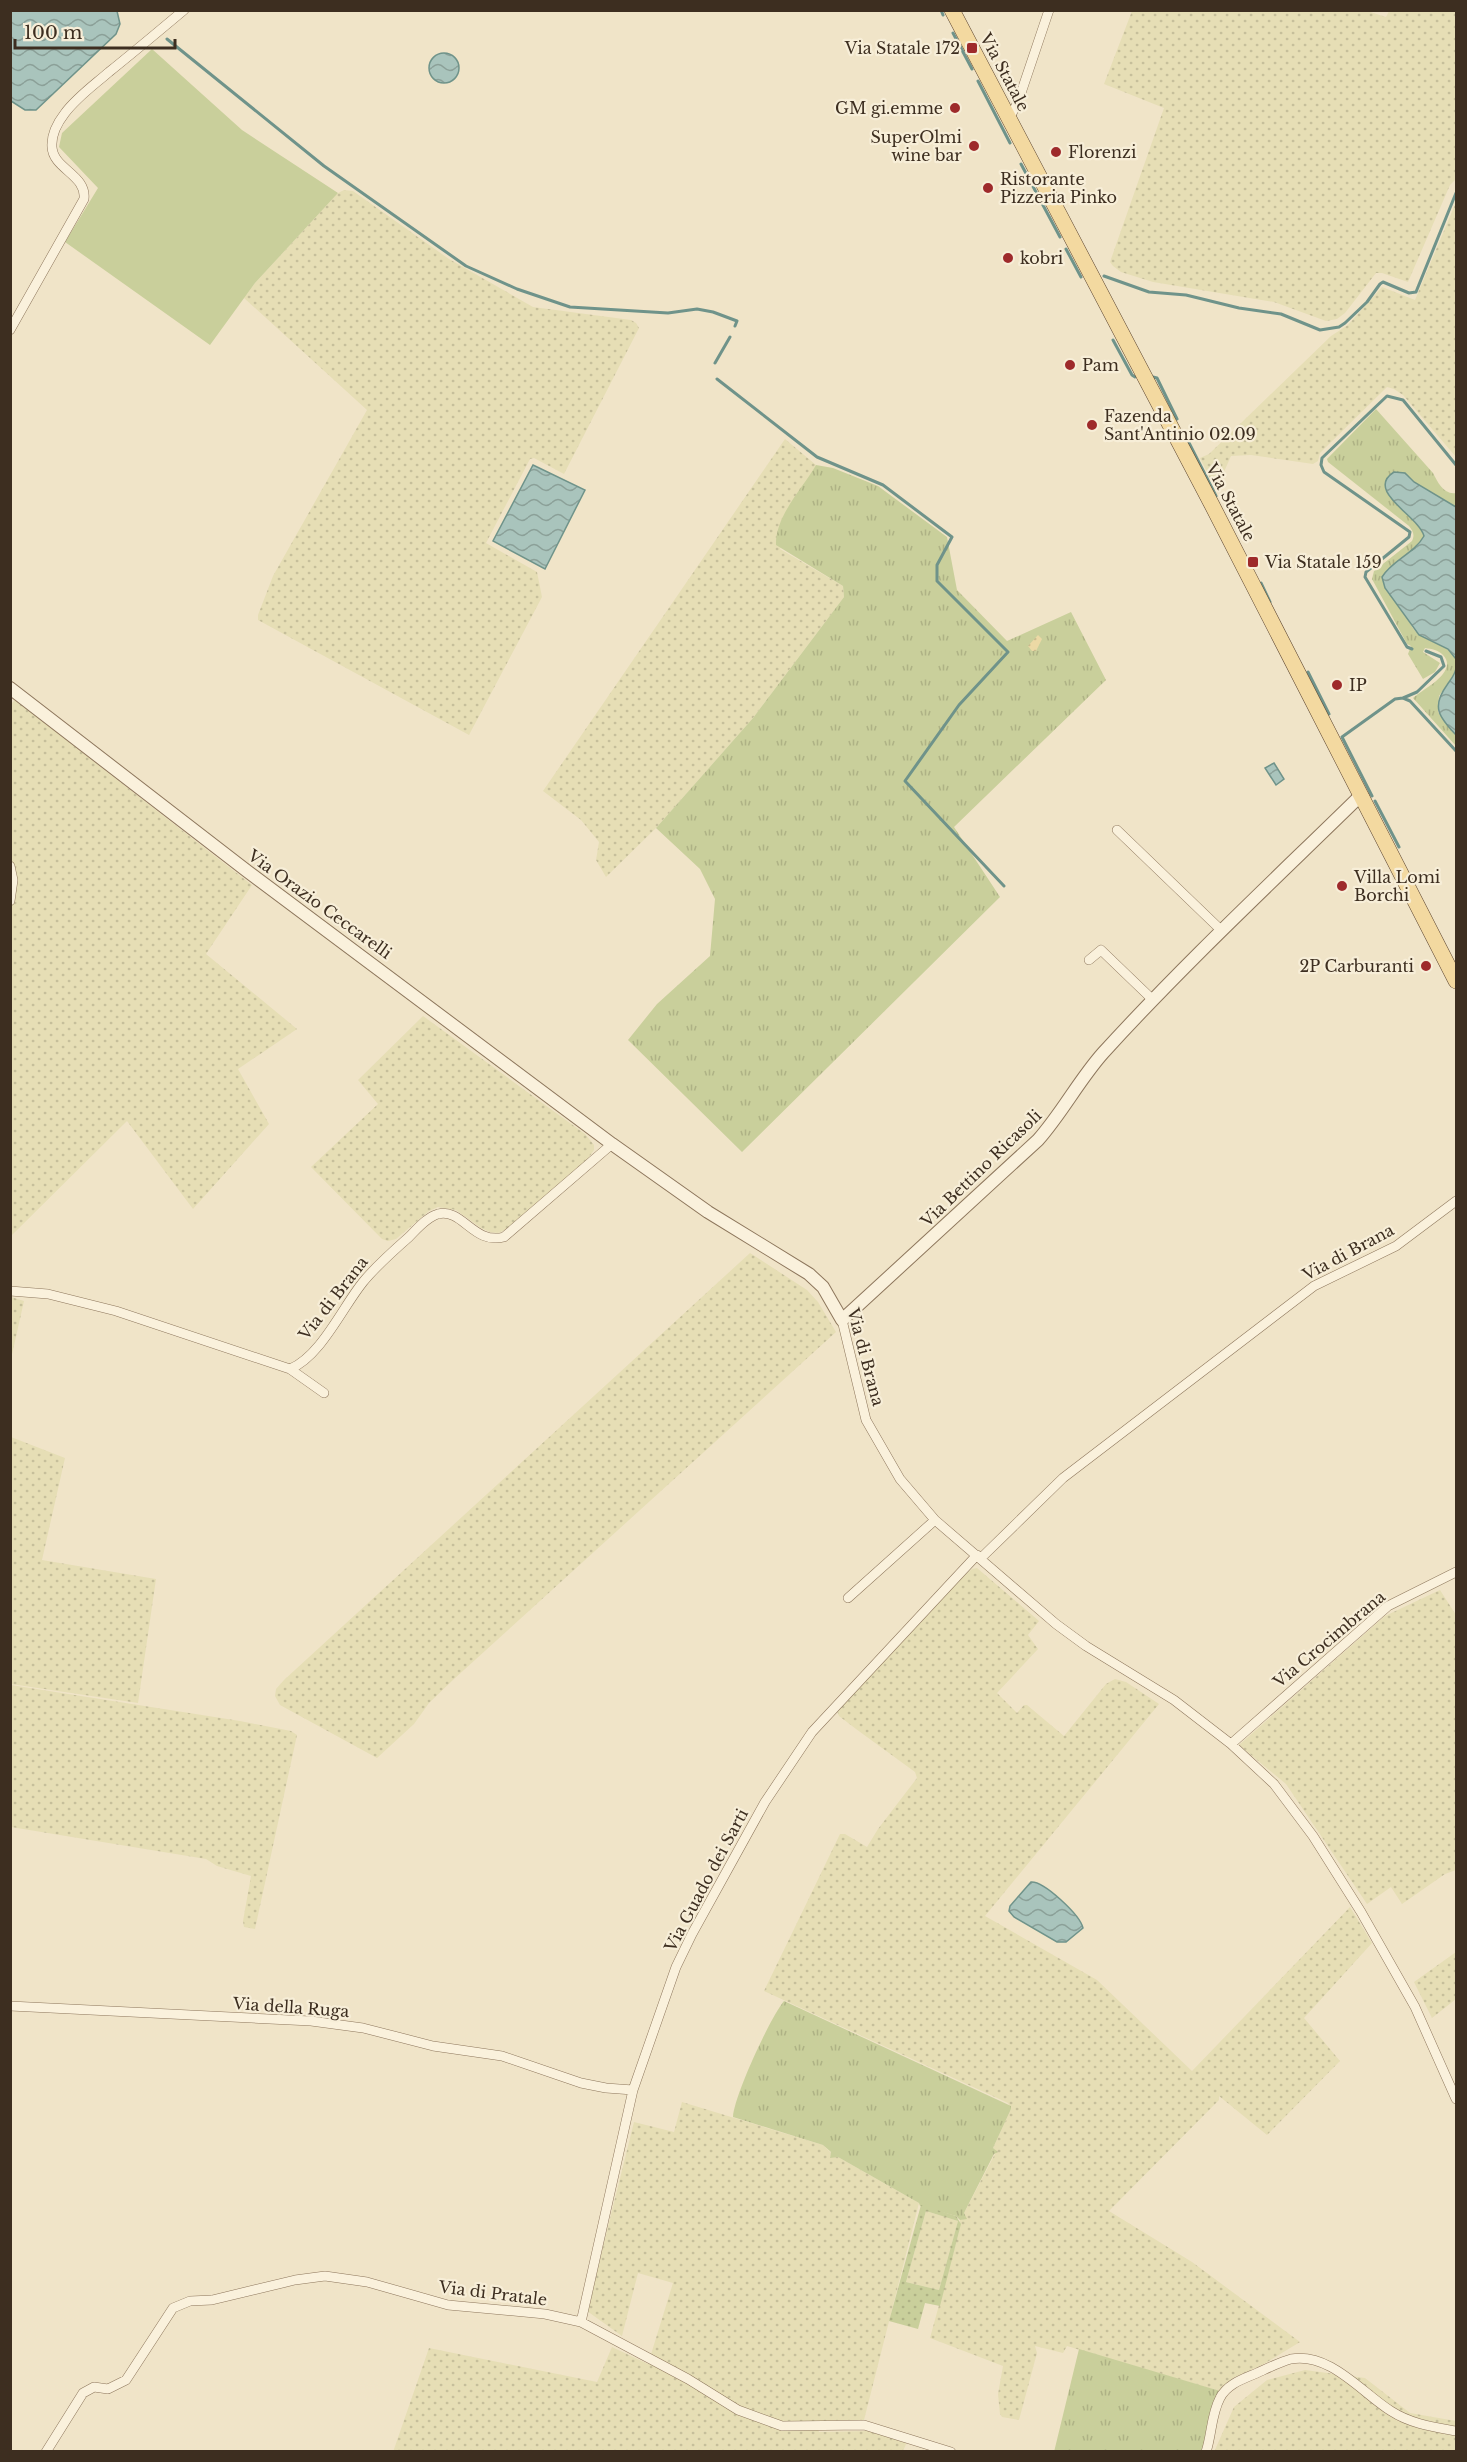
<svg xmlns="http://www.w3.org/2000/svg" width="1467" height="2462" font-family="'Libre Baskerville',serif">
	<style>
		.farmland { fill: url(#farmland-dots) }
		.grass { fill: url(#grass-tufts) }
		.sand { fill: url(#sand-dots) }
		.garden { fill: url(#garden-dots); fill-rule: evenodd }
		.pitch { fill: #c9cf9b }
		.water { fill: url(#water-waves); stroke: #6f938a; stroke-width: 1.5 }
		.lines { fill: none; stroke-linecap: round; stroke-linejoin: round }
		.stream { stroke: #6f938a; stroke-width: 3 }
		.minor-casing { stroke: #8d765c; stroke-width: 10 }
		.tertiary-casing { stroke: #8d765c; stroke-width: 14 }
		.primary-casing { stroke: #5b4430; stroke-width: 16 }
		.minor { stroke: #faf1dc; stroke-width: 9 }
		.tertiary { stroke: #faf1dc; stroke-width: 12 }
		.primary { stroke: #f3d9a0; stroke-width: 15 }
		.poi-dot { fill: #9e2a2b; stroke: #f7eed8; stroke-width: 2 }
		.labels { text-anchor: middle; stroke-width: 4.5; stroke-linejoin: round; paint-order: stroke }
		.poi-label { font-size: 16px; fill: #3d2e20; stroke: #f7eed8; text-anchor: start }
		.street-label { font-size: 16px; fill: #3d2e20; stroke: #f7eed8 }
	</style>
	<defs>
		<pattern id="farmland-dots" width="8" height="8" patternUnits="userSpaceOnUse" patternTransform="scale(1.5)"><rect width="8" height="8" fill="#e6deb5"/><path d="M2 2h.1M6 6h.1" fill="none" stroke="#c6bf9b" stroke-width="1.8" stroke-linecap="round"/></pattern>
		<pattern id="grass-tufts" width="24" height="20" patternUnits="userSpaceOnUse" patternTransform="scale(1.5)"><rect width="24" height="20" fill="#c9cf9b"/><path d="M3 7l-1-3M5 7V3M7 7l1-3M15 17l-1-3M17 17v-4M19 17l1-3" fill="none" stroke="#aeb285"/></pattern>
		<pattern id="sand-dots" width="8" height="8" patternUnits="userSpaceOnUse" patternTransform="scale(1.5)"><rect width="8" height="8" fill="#ecd9a5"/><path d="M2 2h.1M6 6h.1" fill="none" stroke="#cbbb8e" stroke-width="1.8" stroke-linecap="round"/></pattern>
		<pattern id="garden-dots" width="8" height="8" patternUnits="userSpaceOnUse" patternTransform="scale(1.5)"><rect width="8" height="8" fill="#c9cf9b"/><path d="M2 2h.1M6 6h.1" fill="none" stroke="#aeb285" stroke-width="1.8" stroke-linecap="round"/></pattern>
		<pattern id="water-waves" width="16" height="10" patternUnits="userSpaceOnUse" patternTransform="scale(1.5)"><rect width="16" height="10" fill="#a9c4bc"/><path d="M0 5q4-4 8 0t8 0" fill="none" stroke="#8ba098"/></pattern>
	</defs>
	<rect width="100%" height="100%" fill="#f0e4c8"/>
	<path class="farmland" d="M1364,10L1386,17L1389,11H1456V179L1450,185L1408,282L1382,273H1376L1345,313L1337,319L1326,321L1274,302L1153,282L1121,272L1113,266L1110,262L1164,108L1104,84L1132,11Z
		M344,190L353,191L449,259L533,307L631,320L636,323L639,328L564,474L534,458L530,459L486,543L537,572L542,597L469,735L258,620V615L273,576L367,410L244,298L255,283L338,193Z
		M1456,202V457L1403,395L1394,389L1387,387L1320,453L1318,461L1313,464L1251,455L1231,456L1216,490L1200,458L1209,454L1331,336L1348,325L1382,287L1415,300Z
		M785,439L816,465L780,549L843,586L844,597L753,718L656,828L606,877L596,860L599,842L581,820L543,791Z
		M15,700L252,885L206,954L297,1029L238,1069L269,1124L193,1209L127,1121L11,1236L10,705Z
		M423,1016L585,1134L594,1145V1150L585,1163L509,1228L498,1233L490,1232L481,1228L456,1210L438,1207L429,1211L396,1239L388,1241L382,1239L311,1167L378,1104L358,1080Z
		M750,1253L807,1290L818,1302L836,1332L454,1679L429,1703L414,1724L377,1758L280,1705L275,1696L276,1689L284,1680Z
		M11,1297L24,1301L11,1359L10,1297Z
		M11,1437L65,1458L42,1560L156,1579L138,1703L11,1684Z
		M977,1568L1039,1621L1028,1635L1038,1649L997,1693L1017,1713L1024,1705H1027L1064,1736L1106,1684L1115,1679L1126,1682L1159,1704L985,1916L1097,1980L1192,2071L1350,1907L1372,1943L1304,2018L1340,2061L1267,2135L1219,2096V2100L1109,2211L1192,2262L1300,2342L1264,2364L1233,2378L1219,2391L1080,2350L1067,2346L1063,2353L1035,2346L1037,2353L1019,2420L1002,2417L1000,2414L998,2394L1003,2366L930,2338L959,2232L960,2220L966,2218L964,2213L996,2152L993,2148L1011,2109L1008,2103L764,1991L840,1834H845L867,1847L878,1829L917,1778L915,1772L856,1729L839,1716L837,1711L951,1587L972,1569Z
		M1440,1590L1456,1615V1870L1445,1874L1402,1904L1391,1887L1367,1904L1286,1784L1239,1745L1385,1616Z
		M11,1685L240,1721L291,1731L297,1735L255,1929L244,1927L243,1921L251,1876L217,1866L206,1859L11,1827Z
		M1456,1952V1999L1432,2018L1414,1982Z
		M682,2102L823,2145L831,2153L830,2157H838L919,2203L864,2420L816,2421L819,2432L870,2431L907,2442L903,2451L393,2452L429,2348L597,2382L612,2347L648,2364L673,2283L638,2273L622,2336L587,2311L634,2122L674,2132Z
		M926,2211L958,2221L939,2290L906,2282Z
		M1305,2370L1365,2378L1410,2413L1456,2421V2451L1214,2452L1234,2407L1267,2380Z"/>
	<path class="grass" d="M1376,409L1433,473C1438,483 1444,495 1456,493V507L1414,482L1405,473L1395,503L1416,521L1424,536L1420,544L1407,554C1407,578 1397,619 1420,635C1433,644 1443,643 1456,656V672L1439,696L1438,712L1456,735V746L1413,698C1423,689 1459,672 1443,655C1438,650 1432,649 1425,648L1423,652L1440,663L1435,672L1423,679L1408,654L1411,646L1407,644L1372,579L1374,571L1412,541C1415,535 1413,531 1409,526L1328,462L1327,459Z
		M816,465L833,468L878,486L947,537L957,590L1007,641L1071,612L1106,680L954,827L1000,897L742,1152L628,1040L657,1004L710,956L715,899L700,869L656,828L753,718L844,597L843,586L776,545C775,516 803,488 816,465Z
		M784,2001L1011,2106V2109L993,2148L998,2152L994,2154L964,2213L967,2219L960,2220L956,2216L920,2206L919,2203L838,2157L830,2158L831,2152L823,2145L733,2117C734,2096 770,2018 784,2001Z
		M1079,2349L1220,2391L1204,2446L1201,2451L1054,2452Z"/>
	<path class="sand" d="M1038,635L1042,639L1036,651H1032L1028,646Z"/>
	<path class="garden" d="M921,2205L956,2216L961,2224L940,2306L925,2303L918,2329L889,2321ZM926,2211L958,2221L939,2290L906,2282Z"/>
	<path class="pitch" d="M152,49L242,130L338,193L255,283L210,345L65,242L98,188L59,147L62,133Z"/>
	<path class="water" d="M11,10L117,11L120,24L116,34L36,110H25L11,101Z
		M429 68a15 15 0 1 1 30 0a15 15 0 1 1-30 0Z
		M533,465L585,490L545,569L493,541Z
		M1394,472L1405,473L1414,482L1456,507V659L1448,649L1419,635L1385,588L1382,577C1392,560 1414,554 1424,536C1419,516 1364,491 1394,472Z
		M1456,668V735C1439,717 1431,707 1447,685C1451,679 1455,675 1456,668Z
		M1274,763L1284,779L1276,785L1265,768Z
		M1031,1882C1044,1881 1080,1915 1083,1928L1066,1942H1057L1014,1917L1009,1911L1010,1906Z"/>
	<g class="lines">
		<path class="stream" d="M941,10L943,15
			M953,33L972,69
			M167,39L324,166L466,266L517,289L570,307L668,313L697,309L713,312L737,321L735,326
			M978,81L1010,143
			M1021,164L1060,237
			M1066,249L1081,277
			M1104,276L1149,292L1186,295L1239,308L1281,314L1320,330L1339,327L1345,323L1367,302L1380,284L1383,282L1409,293L1416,292L1456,193
			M1113,340L1132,375L1135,377
			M715,363L730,337
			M1153,377L1157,378L1177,419
			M717,379L817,457L883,485L952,537L937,565V581L1008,652L959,705L905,781L1004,886
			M1183,431L1216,496
			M1261,583L1270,602
			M1412,649L1407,647L1365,577L1366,572L1409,537L1410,532L1324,472L1321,465L1322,458L1387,396L1403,400L1456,465
			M1308,672L1329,714
			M1403,698L1417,692L1444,666L1441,657L1426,651
			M1372,796L1342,737L1395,699L1403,698L1410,701L1456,751
			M1375,801L1399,847"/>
		<g class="minor-casing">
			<path id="minor" d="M1009,119L1018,102L1049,10
				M10,330L84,199C87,175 53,169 52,147C51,134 58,122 65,113C77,97 94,85 109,72C134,52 159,31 184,10
				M1117,830L1222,931
				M10,866L13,880L10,901
				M1089,960L1101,950L1153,1000
				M10,1291L48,1294L116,1311L290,1369L324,1393
				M842,1320L866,1420L900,1479L935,1520L1056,1624L1086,1646L1174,1700L1231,1744L1274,1784L1313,1836L1361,1912L1415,2007L1456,2099
				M290,1369C321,1356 342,1308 363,1282C377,1265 393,1251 409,1237C417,1229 427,1217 438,1214C463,1208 473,1245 504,1237L612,1144
				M981,1558L1063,1478L1314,1286L1396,1246L1456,1201
				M848,1598L935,1520
				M1231,1744L1388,1606L1456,1572
				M10,2006L311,2021L363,2028L433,2046L502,2056L581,2083L606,2088L633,2090
				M581,2322L633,2090L676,1967L692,1934L765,1802L812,1732L977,1555
				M46,2452L83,2393L94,2387L108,2389L126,2380L173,2308L190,2301L212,2300L295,2280L325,2276L367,2282L448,2305L545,2314L581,2322L688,2379L738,2410L782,2426L864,2425L951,2452
				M1206,2452C1212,2434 1211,2415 1220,2398C1227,2384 1243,2379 1257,2373C1268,2368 1280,2362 1291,2359C1330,2352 1362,2393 1391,2411C1411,2424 1434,2427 1456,2431"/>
		</g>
		<g class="tertiary-casing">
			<path id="tertiary" d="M10,688L247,871L612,1144L708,1212L809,1274L823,1287L842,1320L1038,1140C1062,1113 1079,1080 1103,1053C1184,964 1272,882 1357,799L1363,797"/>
		</g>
		<g class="primary-casing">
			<path id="primary" d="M952,10L1212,505L1456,981"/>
		</g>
		<use href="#minor" class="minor"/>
		<use href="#tertiary" class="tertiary"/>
		<use href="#primary" class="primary"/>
	</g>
	<g class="poi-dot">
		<rect x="966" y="42" width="12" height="12" rx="3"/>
		<circle cx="955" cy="108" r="6"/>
		<circle cx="974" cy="146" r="6"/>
		<circle cx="1056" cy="152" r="6"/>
		<circle cx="988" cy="188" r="6"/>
		<circle cx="1008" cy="258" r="6"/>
		<circle cx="1070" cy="365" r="6"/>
		<circle cx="1092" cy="425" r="6"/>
		<rect x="1247" y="556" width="12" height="12" rx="3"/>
		<circle cx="1337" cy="685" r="6"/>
		<circle cx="1342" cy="886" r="6"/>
		<circle cx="1426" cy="966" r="6"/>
	</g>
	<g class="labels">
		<g class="poi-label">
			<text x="960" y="54" text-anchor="end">Via Statale 172</text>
			<text x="943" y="114" text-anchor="end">GM gi.emme</text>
			<text x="962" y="143" text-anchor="end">SuperOlmi<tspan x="962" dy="18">wine bar</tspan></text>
			<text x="1068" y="158">Florenzi</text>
			<text x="1000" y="185">Ristorante<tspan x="1000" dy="18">Pizzeria Pinko</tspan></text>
			<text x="1020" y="264">kobri</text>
			<text x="1082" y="371">Pam</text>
			<text x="1104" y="422">Fazenda<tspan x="1104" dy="18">Sant'Antinio 02.09</tspan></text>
			<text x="1265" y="568">Via Statale 159</text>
			<text x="1349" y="691">IP</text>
			<text x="1354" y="883">Villa Lomi<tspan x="1354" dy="18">Borchi</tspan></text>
			<text x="1414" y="972" text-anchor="end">2P Carburanti</text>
		</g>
		<g class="street-label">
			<text transform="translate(1005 72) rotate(62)" y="6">Via Statale</text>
			<text transform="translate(1231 502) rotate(62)" y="6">Via Statale</text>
			<text transform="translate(320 904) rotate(36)" y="6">Via Orazio Ceccarelli</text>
			<text transform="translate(981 1168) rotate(-44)" y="6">Via Bettino Ricasoli</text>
			<text transform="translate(1348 1252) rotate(-28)" y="6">Via di Brana</text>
			<text transform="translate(333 1298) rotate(-52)" y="6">Via di Brana</text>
			<text transform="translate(866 1357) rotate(75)" y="6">Via di Brana</text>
			<text transform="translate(1329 1639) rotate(-40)" y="6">Via Crocimbrana</text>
			<text transform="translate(706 1880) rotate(-62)" y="6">Via Guado dei Sarti</text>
			<text transform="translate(291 2007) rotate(4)" y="6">Via della Ruga</text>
			<text transform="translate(493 2293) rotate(7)" y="6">Via di Pratale</text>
		</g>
	</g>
	<rect width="1467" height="2462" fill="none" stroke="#3d2e20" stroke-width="24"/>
	<path d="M15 39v9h160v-9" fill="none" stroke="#3d2e20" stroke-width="3"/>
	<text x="24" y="39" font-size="18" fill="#3d2e20" stroke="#f7eed8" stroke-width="4.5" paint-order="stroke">100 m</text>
</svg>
